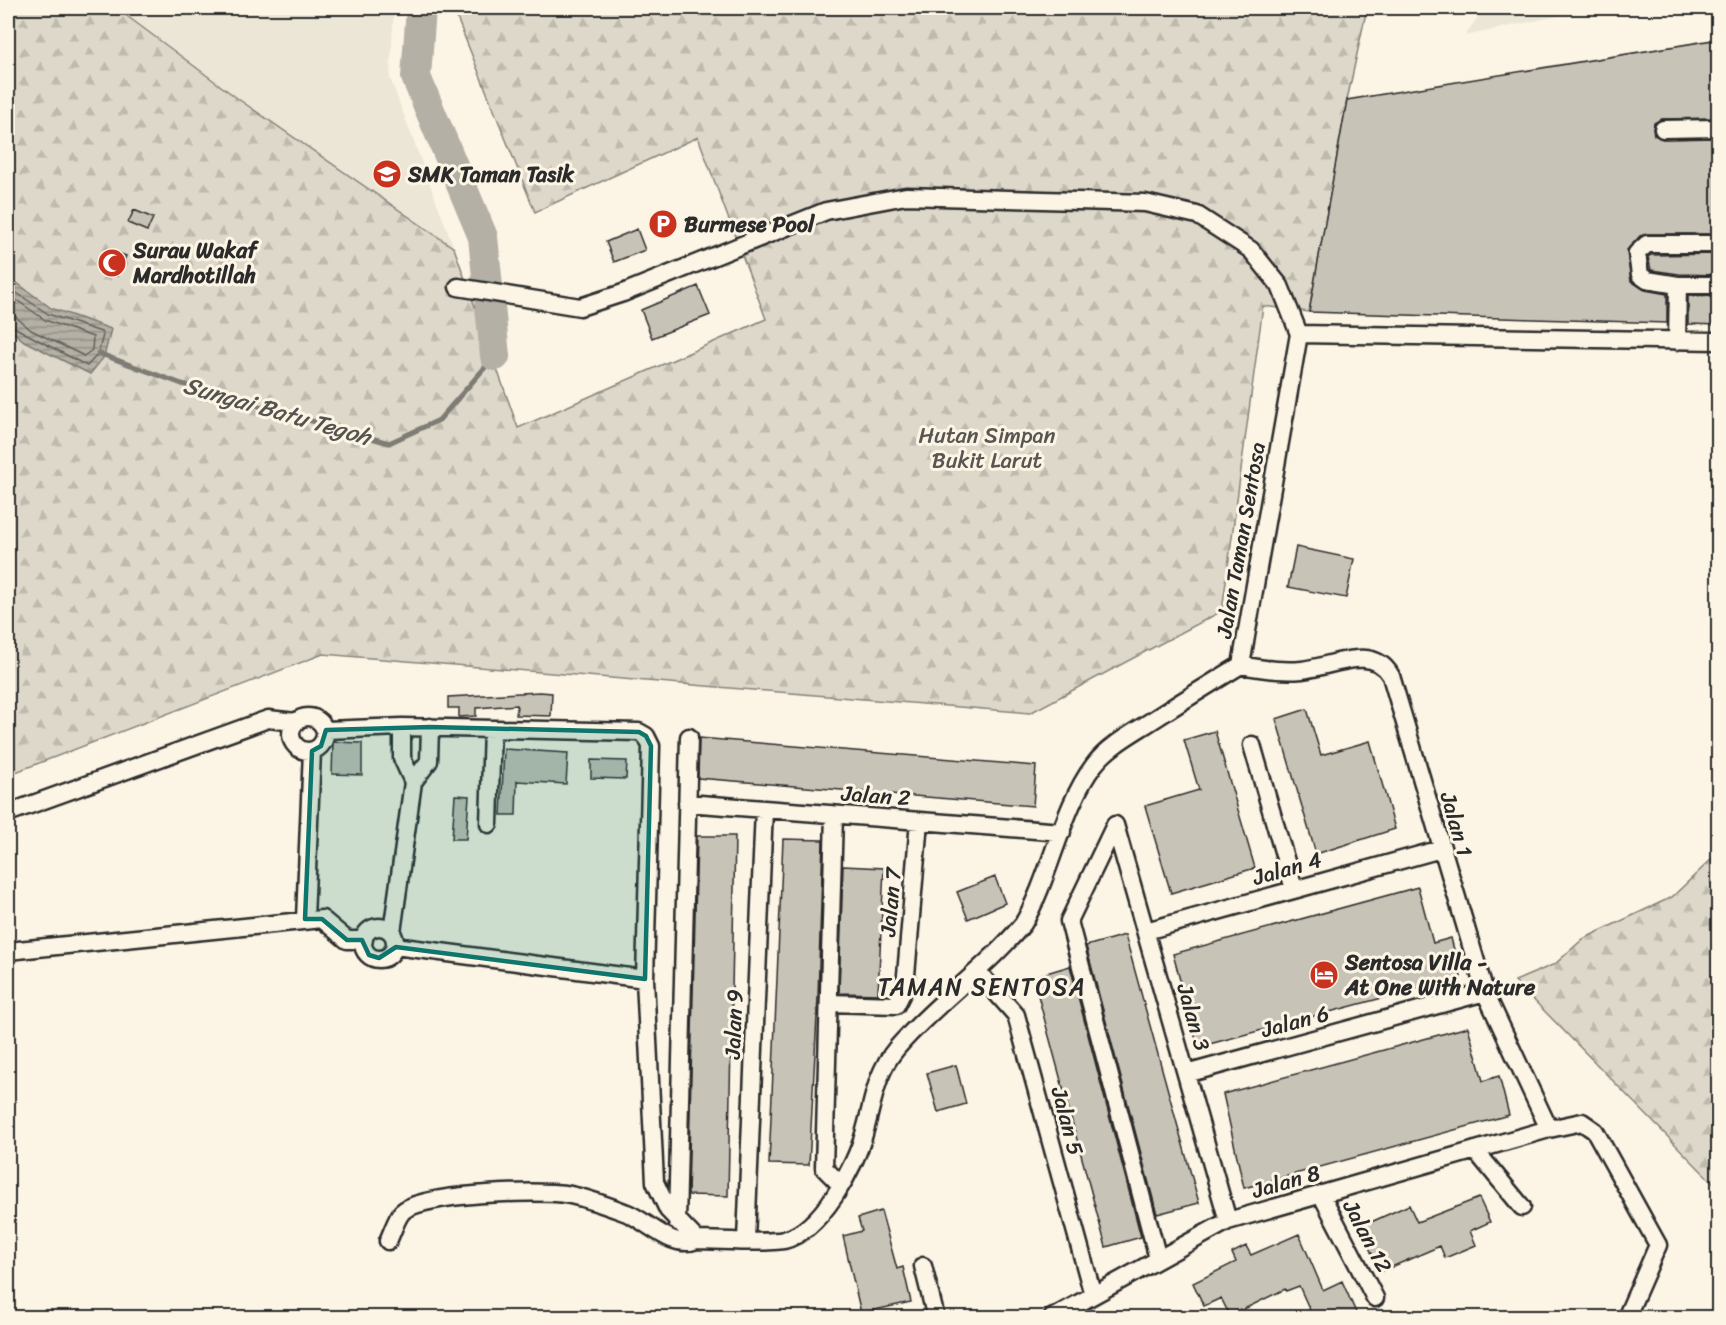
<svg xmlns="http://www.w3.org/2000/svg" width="1726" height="1325" font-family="Sriracha,sans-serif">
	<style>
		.built { fill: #ece6d7 }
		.forest { fill: url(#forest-firs); stroke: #84827a; stroke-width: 1.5 }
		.water { fill: url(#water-rules); stroke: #7d7b74; stroke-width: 1.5 }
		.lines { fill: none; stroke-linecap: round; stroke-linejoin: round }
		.shore { stroke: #62605c; stroke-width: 1.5 }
		.stream { stroke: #7d7b74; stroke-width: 5 }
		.river { stroke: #b4b0a5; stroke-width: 30 }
		.building { fill: #c8c3b7; stroke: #2b2b2b; stroke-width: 1.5 }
		.minor-casing { stroke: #2b2b2b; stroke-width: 21 }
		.minor { stroke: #fcf5e5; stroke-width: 16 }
		.marked { fill: #0f766e; fill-opacity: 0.2; stroke: #0f766e; stroke-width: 4.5; stroke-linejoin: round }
		.labels { text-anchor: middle; stroke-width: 6; stroke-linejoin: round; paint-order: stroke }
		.poi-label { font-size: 22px; font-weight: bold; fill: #2b2b2b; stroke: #fcf5e5; text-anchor: start }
		.park-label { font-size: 22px; fill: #585653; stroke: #fcf5e5 }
		.street-label { font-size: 22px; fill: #2b2b2b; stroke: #fcf5e5 }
		.water-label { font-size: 24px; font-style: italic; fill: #545350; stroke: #fcf5e5 }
		.neighbourhood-label { font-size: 24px; letter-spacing: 1.5px; fill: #2b2b2b; stroke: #fcf5e5 }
	</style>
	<defs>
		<pattern id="forest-firs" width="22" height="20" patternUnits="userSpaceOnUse" patternTransform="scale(1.5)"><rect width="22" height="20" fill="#ded8ca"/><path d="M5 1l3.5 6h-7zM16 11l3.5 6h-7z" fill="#bfbaae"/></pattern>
		<pattern id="water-rules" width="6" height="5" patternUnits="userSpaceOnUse" patternTransform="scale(1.5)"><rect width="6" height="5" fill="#b4b0a5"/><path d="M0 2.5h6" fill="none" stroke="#938f87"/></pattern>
	</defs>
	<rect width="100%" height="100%" fill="#fcf5e5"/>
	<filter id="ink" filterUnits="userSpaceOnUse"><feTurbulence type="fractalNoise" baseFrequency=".0167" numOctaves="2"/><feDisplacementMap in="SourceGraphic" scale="12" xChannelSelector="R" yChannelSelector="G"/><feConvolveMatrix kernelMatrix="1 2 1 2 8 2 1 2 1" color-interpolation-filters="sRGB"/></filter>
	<g filter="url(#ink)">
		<path class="built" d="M128,8H394L390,78L454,248L241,101L127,15Z
			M1484,8H1594L1465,36Z"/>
		<path class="forest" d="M8,8H128L127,16L241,101L454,248L518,428L766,319L698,137L535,212L457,18L461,8H1367L1347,100L1309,312L1263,306L1222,611L1030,713L323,654L8,775Z
			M1718,853V1188L1515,981L1555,964L1583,939L1672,897Z"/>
		<path class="water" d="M13,280L51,308L111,329L104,357L90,374L24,341L8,328V281Z"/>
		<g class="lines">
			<path class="shore" d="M8,287L48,314L101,332L103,335L98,354L87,366L8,324
				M8,294L45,320L93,337L92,350L84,356L31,330L16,317L8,316"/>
			<path class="stream" d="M98,353L182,384L389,443L439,420L495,356"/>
			<path class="river" d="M421,8L416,77L483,237L495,356"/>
		</g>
		<path class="building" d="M1719,39V118L1662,119L1654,123L1653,129L1654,135L1663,139L1719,138V234H1647L1640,236L1627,250L1631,281L1645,290L1667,294V323L1309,312L1347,100Z
			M134,210L153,218L147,231L128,223Z
			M637,229L645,250L614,262L606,242Z
			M106,249L126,256L117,276L98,269Z
			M1719,254V275L1679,274L1651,270L1648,257L1651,255Z
			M698,286L710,315L652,338L641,310Z
			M1719,295V325L1688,324V296Z
			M1296,547L1354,559L1346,598L1288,587Z
			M540,692L552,693L551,716L516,715L517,705L476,708V716L459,717V708H448V697Z
			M1307,709L1321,755L1370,741L1395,829L1316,854L1276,719Z
			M1215,731L1255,868L1171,893L1145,806L1199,790L1184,740Z
			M699,738L1036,766L1033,806L698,778Z
			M333,742L362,743V775L332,774Z
			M504,749L568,753L566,784L517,781L516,815H501Z
			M591,760L627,761L626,779L591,778Z
			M455,795L469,796L466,839H452Z
			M697,836H735L728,1196L688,1195Z
			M783,839L823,840L818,997L809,1165L769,1164Z
			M843,866L884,868L878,994L839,993Z
			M995,877L1005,903L968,919L957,892Z
			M1418,887L1433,943L1451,938L1461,977L1198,1047L1173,954Z
			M1125,935L1199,1203L1157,1214L1086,946Z
			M1070,966L1141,1237L1106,1247L1033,977Z
			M1468,1027L1483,1081L1499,1076L1509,1115L1244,1188L1223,1094Z
			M956,1065L966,1104L938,1112L927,1073Z
			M1479,1198L1490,1222L1470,1231L1476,1245L1445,1258L1440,1246L1380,1272L1360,1227L1409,1205L1417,1222Z
			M881,1211L897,1269L903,1267L911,1302L861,1313L843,1236L862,1231L858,1218Z
			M1299,1234L1323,1290L1342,1281L1358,1317H1313L1299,1286L1286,1291L1285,1289L1230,1316L1221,1298L1204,1306L1193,1283L1236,1262L1232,1253L1246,1246L1251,1255Z"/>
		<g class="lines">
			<g class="minor-casing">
				<path id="minor" d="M1663,129L1718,128
					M1678,285L1647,280L1640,275L1637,253L1647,244H1718
					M458,287L580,307L623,293L826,211L906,196L1145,203L1197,215L1251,250L1280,286L1299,334
					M1299,334L1718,341
					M1677,341L1678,285H1718
					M1241,665C1261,669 1282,672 1302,670C1331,667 1373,643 1391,676L1485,992L1549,1129
					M291 734a17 17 0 1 1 34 0a17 17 0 1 1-34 0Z
					M402,727V758L413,782
					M326,730L402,727L639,732L646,736L651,746L645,979L655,1182L668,1210L697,1240C719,1240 764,1244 784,1240C821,1231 855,1167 864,1134C873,1104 875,1074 896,1049C934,1004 985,970 1023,924C1051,876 1062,807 1094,765C1109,745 1135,732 1156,718C1184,700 1213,682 1241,665L1299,334
					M1252,745L1294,889
					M687,803L1062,832
					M8,813L268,719L296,722
					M834,815L824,1168L841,1185
					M489,824L492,729
					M1115,825L1069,921L1158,1259
					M1115,825L1228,1221
					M305,919L312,751
					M363 943a16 16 0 1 1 32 0a16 16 0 1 1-32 0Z
					M1146,931L1441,849
					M392,932L413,782L429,761L430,727
					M395,946L645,979
					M8,951L322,919L347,940H364
					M977,971L1016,1015L1093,1295
					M829,1003L896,1005L905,987L919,821
					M1186,1074L1485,992
					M1475,1150L1522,1207
					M1321,1194L1375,1298
					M677,1222L689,737
					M746,1240L764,809
					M388,1241C392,1233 396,1219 402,1212C420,1193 538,1190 565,1194C585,1197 608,1206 627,1213C649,1222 672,1250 697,1240
					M923,1266L936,1318
					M1052,1318L1228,1221L1549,1129L1582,1122L1595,1131L1658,1245L1626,1318"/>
			</g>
			<use href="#minor" class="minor"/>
		</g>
	</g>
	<path class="marked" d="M430,727L639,732L646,736L651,746L645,979L396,947L379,958L369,955L362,940H347L322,919H305L312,751L321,746L326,730Z"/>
	<defs>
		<g id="school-disc" transform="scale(1.5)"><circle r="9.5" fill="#c8321e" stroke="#fcf5e5"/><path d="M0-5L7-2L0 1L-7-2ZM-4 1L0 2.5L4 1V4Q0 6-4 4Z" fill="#fff"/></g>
		<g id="parking-disc" transform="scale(1.5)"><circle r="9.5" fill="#c8321e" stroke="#fcf5e5"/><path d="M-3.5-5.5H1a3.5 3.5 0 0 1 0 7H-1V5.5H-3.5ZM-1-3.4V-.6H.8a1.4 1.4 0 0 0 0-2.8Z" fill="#fff"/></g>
		<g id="mosque-disc" transform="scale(1.5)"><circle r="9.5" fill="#c8321e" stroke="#fcf5e5"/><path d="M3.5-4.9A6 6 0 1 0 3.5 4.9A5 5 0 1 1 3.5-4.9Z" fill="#fff"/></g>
		<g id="hotel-disc" transform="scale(1.5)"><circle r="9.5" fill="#c8321e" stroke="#fcf5e5"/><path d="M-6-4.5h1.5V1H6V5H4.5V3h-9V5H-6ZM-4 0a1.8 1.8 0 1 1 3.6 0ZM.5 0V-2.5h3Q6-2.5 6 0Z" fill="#fff"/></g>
	</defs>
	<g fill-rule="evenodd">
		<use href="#school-disc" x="387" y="174"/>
		<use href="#parking-disc" x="663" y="224"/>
		<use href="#mosque-disc" x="112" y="263"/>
		<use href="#hotel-disc" x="1324" y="975"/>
	</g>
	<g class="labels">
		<g class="poi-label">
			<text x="408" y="182">SMK Taman Tasik</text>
			<text x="684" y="232">Burmese Pool</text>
			<text x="133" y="258">Surau Wakaf<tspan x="133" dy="25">Mardhotillah</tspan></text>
			<text x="1345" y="970">Sentosa Villa -<tspan x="1345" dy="25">At One With Nature</tspan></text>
		</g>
		<g class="park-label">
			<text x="987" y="443">Hutan Simpan<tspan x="987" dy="25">Bukit Larut</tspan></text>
		</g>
		<g class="street-label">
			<text transform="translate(1240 540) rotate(-80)" y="8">Jalan Taman Sentosa</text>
			<text transform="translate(876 795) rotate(4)" y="8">Jalan 2</text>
			<text transform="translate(1457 824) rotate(74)" y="8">Jalan 1</text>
			<text transform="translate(1287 868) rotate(-16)" y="8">Jalan 4</text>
			<text transform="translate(890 902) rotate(-85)" y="8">Jalan 7</text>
			<text transform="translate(1194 1017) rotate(74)" y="8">Jalan 3</text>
			<text transform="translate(1295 1021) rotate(-15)" y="8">Jalan 6</text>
			<text transform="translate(733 1024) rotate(-88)" y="8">Jalan 9</text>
			<text transform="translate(1068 1121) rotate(75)" y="8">Jalan 5</text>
			<text transform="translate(1286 1181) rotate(-16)" y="8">Jalan 8</text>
			<text transform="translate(1368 1236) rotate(62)" y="8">Jalan 12</text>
		</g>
		<g class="water-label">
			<text transform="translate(277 411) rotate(16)" y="8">Sungai Batu Tegoh</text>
		</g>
		<g class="neighbourhood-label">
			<text x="982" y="995">TAMAN SENTOSA</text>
		</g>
	</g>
	<rect width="1726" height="1325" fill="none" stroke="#fcf5e5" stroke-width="30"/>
	<rect x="15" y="15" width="1696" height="1295" fill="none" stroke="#2b2b2b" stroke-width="2" filter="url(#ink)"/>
</svg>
